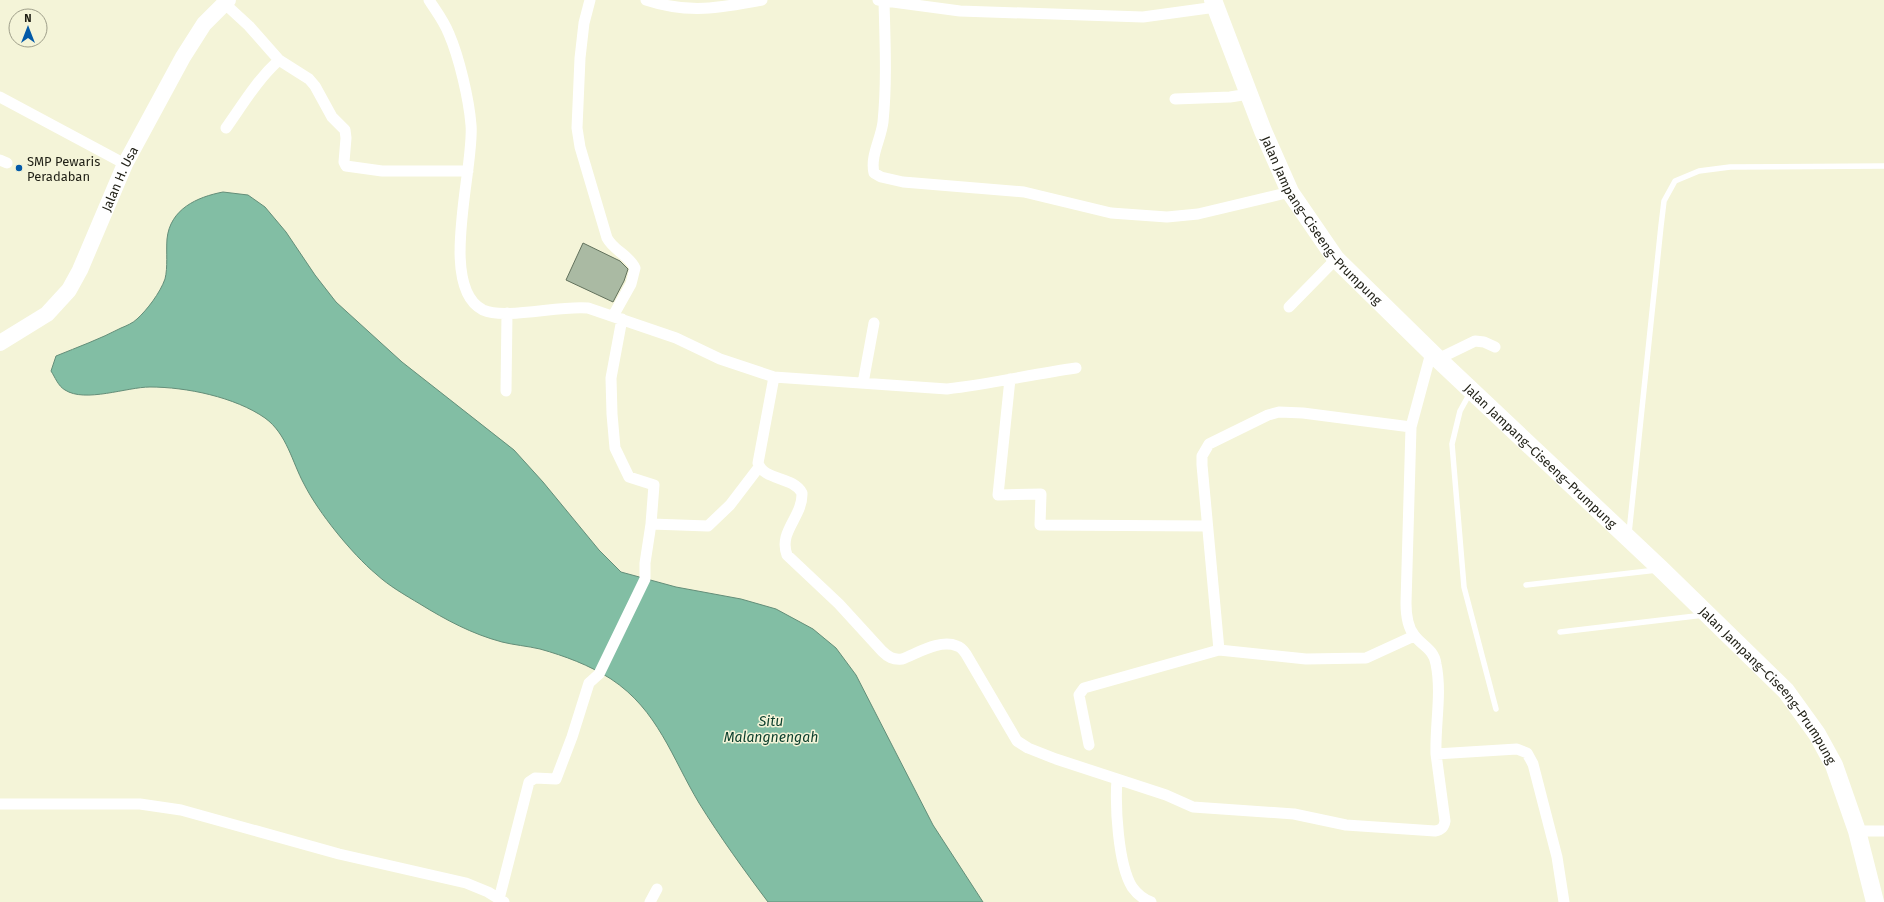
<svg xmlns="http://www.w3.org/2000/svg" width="1884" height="902" font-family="'Fira Sans',sans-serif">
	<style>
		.water { fill: #82bea4; stroke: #648e79 }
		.building { fill: #aabaa3; stroke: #62715c }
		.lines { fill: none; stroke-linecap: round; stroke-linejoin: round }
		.lane { stroke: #fff; stroke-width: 5.5 }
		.street { stroke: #fff; stroke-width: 11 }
		.secondary { stroke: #fff; stroke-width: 16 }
		.primary { stroke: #fff; stroke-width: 18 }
		.poi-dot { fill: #035aa8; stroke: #f4f4d8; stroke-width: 1.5 }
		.labels { text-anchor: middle; stroke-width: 3; stroke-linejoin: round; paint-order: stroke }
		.poi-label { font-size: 13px; fill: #1f1f15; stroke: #f4f4d8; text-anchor: start }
		.street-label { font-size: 13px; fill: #1f1f15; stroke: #f4f4d8 }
		.water-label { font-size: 14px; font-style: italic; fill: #0d402e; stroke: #f4f4d8 }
	</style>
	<rect width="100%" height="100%" fill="#f4f4d8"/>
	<path class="water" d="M223,192L248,195L265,207L286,232L315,275L336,302L402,362L514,450L543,482L599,550L621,572L676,587L741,599L776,609L813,629L836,648L856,675L933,825L983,902H768C744,870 720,837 699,803C672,758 658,710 611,679C589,665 565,656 540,649C527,646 514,645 502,642C472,634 446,620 420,604C405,595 389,586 376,574C352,554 318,512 304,484C292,462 287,434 265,418C235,397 186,387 150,387C127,387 85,403 65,390C58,386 55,377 51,371L56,356C78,347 100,339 121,328C126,326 133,323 137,319C147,310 160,293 165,279C168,267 166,252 167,239C170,209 197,197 223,192Z"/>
	<path class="building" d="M583,243L620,261L628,269L624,281L613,302L566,280Z"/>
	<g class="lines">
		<path class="lane" d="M1470,393L1460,411L1452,444L1464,587L1496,709
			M1629,533L1661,226L1664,201L1675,181L1699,171L1730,167L1884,166
			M1526,585L1657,570
			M1560,632L1704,615"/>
		<path class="street" d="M429,0C436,11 444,21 449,34C459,57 469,99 471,125C475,166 437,287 483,310C505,320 560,305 588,308L676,338L720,359L774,377L947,389C991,384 1033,374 1076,368
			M590,0L584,23L580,58L577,128L580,147L607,238C614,251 629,255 635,268L631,284L613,316
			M646,0C688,14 720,8 762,0
			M878,0L960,11L1143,17L1216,7
			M884,1C885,41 887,82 883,122C881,139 870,156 874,173L881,177L903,182L1024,192L1111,213L1167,217L1198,214L1290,192
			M224,3L249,26L279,60C257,80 243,104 226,128
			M279,60L309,79L315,86L332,117L345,130L346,138L344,162L346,166L382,171H468
			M0,97L125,164
			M1175,99L1230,97L1249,94
			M0,160L7,163
			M1289,307L1336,259
			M622,319L611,378L612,414L615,448L629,477L654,485L651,524
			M1431,353L1411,427L1406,603C1406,614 1407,626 1414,635C1422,646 1434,649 1436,664C1442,693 1435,724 1436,754L1517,749L1527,753L1533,764L1557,857L1564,902
			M1438,359L1475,341L1484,342L1495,347
			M774,377L758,463C764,481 793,476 802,493C803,517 778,531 787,555L839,604L882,651C888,657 893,660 902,659C918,653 940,639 957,646C961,647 964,651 966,654L1017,741L1028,748L1056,759L1166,795L1193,807L1294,814L1346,825L1435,831C1441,830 1444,828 1445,821L1436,754
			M1010,379L998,495L1041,494L1040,525L1207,526
			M863,383L874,323
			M506,391L507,313
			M1219,650L1202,465V456L1209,444L1268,415L1279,412L1303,413L1411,427
			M1089,745L1079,695L1084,688L1219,650L1306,659L1366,658L1414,636
			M1117,779C1115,806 1118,864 1132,887C1137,894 1143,899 1151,902
			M0,804H140L181,810L339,854L466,883L488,892L504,902
			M1857,831H1884
			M499,899L529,782L535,778L556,779L572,737L589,683L599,674L645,579V563L651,524L708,526L730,505L759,467
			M650,902L657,889"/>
		<path class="secondary" id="s1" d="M0,343L47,314L69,290L80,270L125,164L183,57L204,24L228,0"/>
		<path class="primary" id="s2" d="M1213,0L1263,131L1290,192L1336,259L1438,359L1661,569L1786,691L1817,734L1834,765L1857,831L1875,902"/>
	</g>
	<circle class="poi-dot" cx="19" cy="168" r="4"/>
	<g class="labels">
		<g class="poi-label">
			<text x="27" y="166">SMP Pewaris<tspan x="27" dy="15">Peradaban</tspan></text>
		</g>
		<g class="street-label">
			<text dy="5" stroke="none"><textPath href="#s1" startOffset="210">Jalan H. Usa</textPath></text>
			<text dy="5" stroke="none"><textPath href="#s2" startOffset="248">Jalan Jampang–Ciseeng–Prumpung</textPath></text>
			<text dy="5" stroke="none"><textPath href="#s2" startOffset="572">Jalan Jampang–Ciseeng–Prumpung</textPath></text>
			<text dy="5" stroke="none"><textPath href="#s2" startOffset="896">Jalan Jampang–Ciseeng–Prumpung</textPath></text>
		</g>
		<g class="water-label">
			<text x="771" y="726">Situ<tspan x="771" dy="16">Malangnengah</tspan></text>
		</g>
	</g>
	<g transform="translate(28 28)"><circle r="19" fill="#f4f4d8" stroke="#9f9f8a"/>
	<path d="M0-3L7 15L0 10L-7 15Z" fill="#035aa8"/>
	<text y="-6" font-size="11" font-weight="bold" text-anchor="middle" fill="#1f1f15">N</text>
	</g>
</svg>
